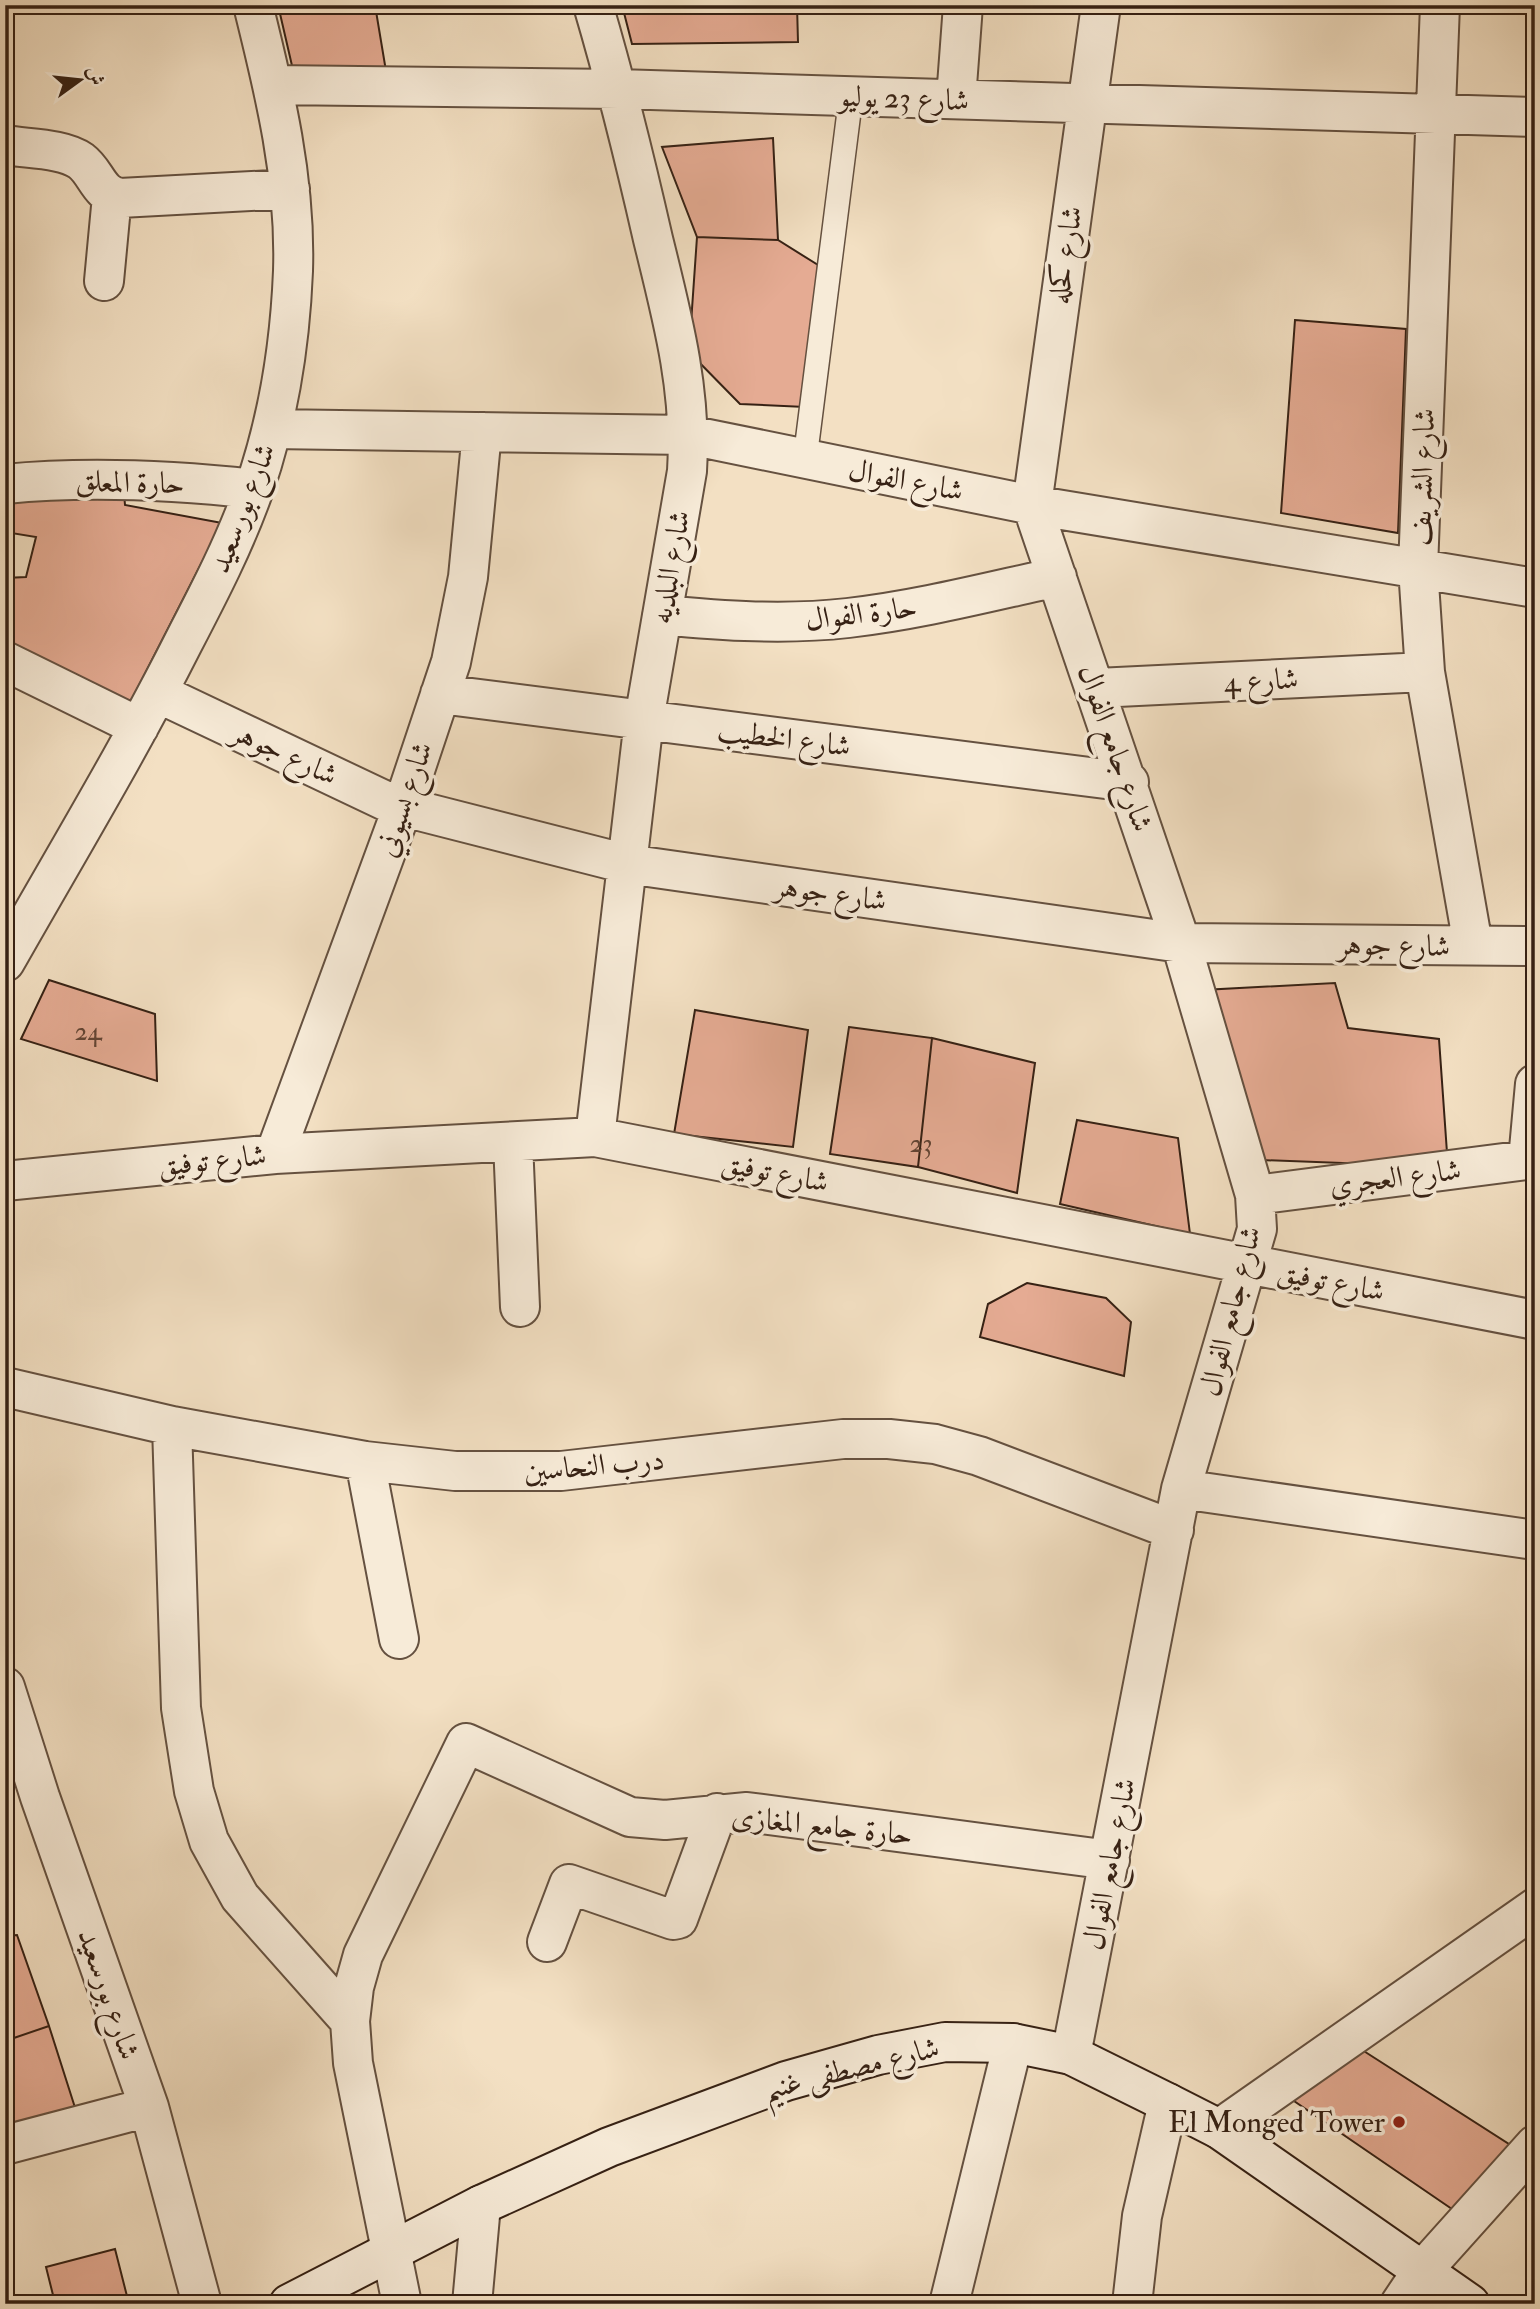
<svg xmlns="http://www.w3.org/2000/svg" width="1540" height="2309" font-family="'IM FELL Double Pica',Amiri,serif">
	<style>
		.building { fill: #e5ab93; stroke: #362114; stroke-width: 2 }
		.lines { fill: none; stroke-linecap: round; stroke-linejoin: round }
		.lane-casing { stroke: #655140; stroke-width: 26 }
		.street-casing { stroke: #655140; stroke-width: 42 }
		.secondary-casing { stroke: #362114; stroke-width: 42 }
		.lane { stroke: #f7ebd8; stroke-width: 23 }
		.street { stroke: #f7ebd8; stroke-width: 38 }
		.secondary { stroke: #f7ebd8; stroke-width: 38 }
		.poi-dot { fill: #8f2418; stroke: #f7ebd8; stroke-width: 2.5 }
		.labels { text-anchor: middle; stroke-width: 7; stroke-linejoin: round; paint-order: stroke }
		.number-label { font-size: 26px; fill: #624434 }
		.street-label { font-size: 30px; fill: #362114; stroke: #f7ebd8 }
		.poi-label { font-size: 30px; fill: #362114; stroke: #f7ebd8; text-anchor: end }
	</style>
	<rect width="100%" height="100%" fill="#f3e0c3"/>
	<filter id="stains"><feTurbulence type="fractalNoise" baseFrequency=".00286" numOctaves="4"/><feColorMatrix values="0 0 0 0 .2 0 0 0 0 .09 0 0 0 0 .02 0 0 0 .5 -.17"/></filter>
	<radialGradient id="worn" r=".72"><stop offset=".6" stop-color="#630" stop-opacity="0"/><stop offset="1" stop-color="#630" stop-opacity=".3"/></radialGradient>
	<path class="building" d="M278,5H375L388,83H296Z
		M622,5H797L798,42L632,44Z
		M773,138L778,240L697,237L662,147Z
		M697,237L778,240L818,265L805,407L740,404L689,352Z
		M1295,320L1406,329L1398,533L1281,513Z
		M124,493L125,505L222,523L129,705L5,650V578L26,577L36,537L5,532V502Z
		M49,980L155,1014L157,1081L21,1039Z
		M1335,983L1348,1028L1439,1039L1448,1167L1261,1160L1203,990Z
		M695,1010L808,1030L793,1147L674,1134Z
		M849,1027L932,1038L918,1167L830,1154Z
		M932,1038L1035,1063L1017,1193L918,1167Z
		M1077,1120L1178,1138L1190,1234L1060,1204Z
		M1027,1283L1106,1298L1131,1322L1124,1376L980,1337L988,1304Z
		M17,1935L49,2026L5,2041V1936Z
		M49,2026L78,2117L5,2134V2041Z
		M1345,2039L1526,2155L1468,2220L1275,2088Z
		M115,2249L129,2304H15L54,2299L46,2267Z
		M8,2269L14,2304H5V2270Z"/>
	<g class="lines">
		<g class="lane-casing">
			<path id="lane" d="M805,459L851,96"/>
		</g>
		<g class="street-casing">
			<path id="street" d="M593,5C616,83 635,160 653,239C672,316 692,390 687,471L644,720L595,1137
				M1440,5L1418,568L1425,672L1473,945
				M273,85L618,89L1535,117
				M956,99L963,5
				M5,145C27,149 63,148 81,161C97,173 98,194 120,198L290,189
				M104,281L112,196
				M272,429L689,435L1032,505L1535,588
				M5,484C89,476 171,480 254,489
				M662,615C724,621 786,625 848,618C919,610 988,592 1057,577
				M5,661L139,727
				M1097,688L1425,672
				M158,693L392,804L627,864L1181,943L1535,946
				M440,694L1129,782
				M5,962C65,856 128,752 183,643C209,593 235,543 254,489C278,420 290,345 293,271C296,180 275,93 253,5
				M513,1142L520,1307
				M275,1154L403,806L451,662L468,577L482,432
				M1528,1160L1535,1084
				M5,1181L275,1154L595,1137L1535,1320
				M1255,1195L1535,1159
				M5,1387L172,1426L365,1461L455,1471H561L843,1439H889L935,1444L979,1456L1174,1530
				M172,1426L181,1708L194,1791L209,1841L240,1897L350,2021
				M365,1461L399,1639
				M1181,1489L1535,1540
				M5,1687L40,1797L149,2107L202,2304
				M547,1942L569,1884L673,1920L678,1919L717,1813
				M1071,2055L1181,1489L1257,1229L1255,1195L1181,943L1032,505L1101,5
				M1219,2129L1535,1908
				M5,2145L149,2107
				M402,2304L353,2063L350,2021L354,1987L363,1955L466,1743L630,1817L665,1820L747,1812L1110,1860
				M472,2304L481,2205
				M949,2304L1013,2043
				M1132,2304L1142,2216L1168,2103
				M1400,2304L1422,2271L1535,2145"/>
		</g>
		<g class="secondary-casing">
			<path id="secondary" d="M289,2304L481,2205L609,2147L786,2081L878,2055L945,2042L1013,2043L1071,2055L1168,2103L1219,2129L1470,2304"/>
		</g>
		<use href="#lane" class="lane"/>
		<use href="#street" class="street"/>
		<use href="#secondary" class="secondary"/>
	</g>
	<circle class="poi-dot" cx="1399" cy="2122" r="7"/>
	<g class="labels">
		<g class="number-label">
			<text x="88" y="1040">24</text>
			<text x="921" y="1152">23</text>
		</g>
		<g class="street-label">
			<text transform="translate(904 98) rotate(2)" y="10">شارع 23 يوليو</text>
			<text transform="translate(1065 255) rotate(-82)" y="10">شارع كحله</text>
			<text transform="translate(1422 477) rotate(-88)" y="10">شارع الشريف</text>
			<text transform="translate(906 480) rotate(11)" y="10">شارع الفوال</text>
			<text transform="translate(130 482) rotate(1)" y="10">حارة المعلق</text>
			<text transform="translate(242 508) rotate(-69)" y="10">شارع بورسعيد</text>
			<text transform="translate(670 567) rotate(-80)" y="10">شارع البلديه</text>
			<text transform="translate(861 613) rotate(-7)" y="10">حارة الفوال</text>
			<text transform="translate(1261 680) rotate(-3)" y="10">شارع 4</text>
			<text transform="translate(784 738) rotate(7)" y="10">شارع الخطيب</text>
			<text transform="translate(1116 748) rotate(71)" y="10">شارع جامع الفوال</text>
			<text transform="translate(285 753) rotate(25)" y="10">شارع جوهر</text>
			<text transform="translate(404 799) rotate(-71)" y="10">شارع بسيوني</text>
			<text transform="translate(831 893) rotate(8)" y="10">شارع جوهر</text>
			<text transform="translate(1394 945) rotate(1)" y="10">شارع جوهر</text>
			<text transform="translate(212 1160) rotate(-6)" y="10">شارع توفيق</text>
			<text transform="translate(775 1172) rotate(11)" y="10">شارع توفيق</text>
			<text transform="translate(1395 1177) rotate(-7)" y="10">شارع العجري</text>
			<text transform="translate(1331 1281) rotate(11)" y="10">شارع توفيق</text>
			<text transform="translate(1230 1311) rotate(-76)" y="10">شارع جامع الفوال</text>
			<text transform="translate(594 1465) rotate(-5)" y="10">درب النحاسين</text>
			<text transform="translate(822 1825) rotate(6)" y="10">حارة جامع المغازى</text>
			<text transform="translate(1109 1864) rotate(-79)" y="10">شارع جامع الفوال</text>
			<text transform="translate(109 1994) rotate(71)" y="10">شارع بورسعيد</text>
			<text transform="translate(851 2068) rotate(-14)" y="10">شارع مصطفى غنيم</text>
		</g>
		<g class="poi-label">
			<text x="1385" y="2132">El Monged Tower</text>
		</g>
	</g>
	<rect width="1540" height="2309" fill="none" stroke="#f3e0c3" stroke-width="28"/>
	<rect x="7" y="7" width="1526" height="2295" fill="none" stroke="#362114" stroke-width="3.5"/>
	<rect x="14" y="14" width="1512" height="2281" fill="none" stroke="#362114" stroke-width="2"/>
	<g transform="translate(80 80) rotate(75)" stroke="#f7ebd8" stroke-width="5" paint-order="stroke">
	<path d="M0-5L12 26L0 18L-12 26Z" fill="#362114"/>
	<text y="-10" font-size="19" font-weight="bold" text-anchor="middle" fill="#362114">ش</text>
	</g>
	<rect width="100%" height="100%" filter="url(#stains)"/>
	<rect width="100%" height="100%" fill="url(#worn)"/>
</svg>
